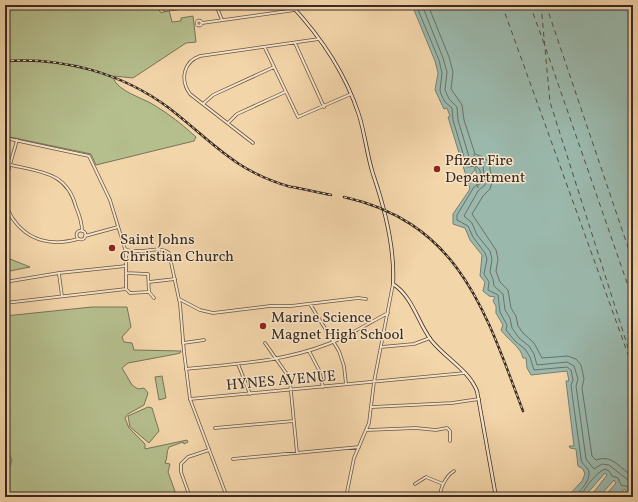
<svg xmlns="http://www.w3.org/2000/svg" width="638" height="502" font-family="Vollkorn,serif">
	<style>
		.green { fill: #b5be8d; stroke: #777458 }
		.water { fill: #9bb8ac; stroke: #748075 }
		.lines { fill: none; stroke-linecap: round; stroke-linejoin: round }
		.shore { stroke: #6a7268; stroke-width: 1 }
		.stream { stroke: #748075; stroke-width: 1 }
		.ferry { stroke: #524e45; stroke-width: 1; stroke-dasharray: 5 4; stroke-linecap: butt }
		.minor-casing { stroke: #685645; stroke-width: 3.5 }
		.tertiary-casing { stroke: #685645; stroke-width: 3.5 }
		.secondary-casing { stroke: #392b23; stroke-width: 4 }
		.minor { stroke: #f7e4c8; stroke-width: 2 }
		.tertiary { stroke: #f7e4c8; stroke-width: 2 }
		.secondary { stroke: #f7e4c8; stroke-width: 2.5 }
		.rail-casing { stroke: #392b23; stroke-width: 2.5 }
		.rail { stroke: #f7e4c8; stroke-width: 1; stroke-dasharray: 3; stroke-linecap: butt }
		.poi-dot { fill: #8f2418; stroke: #f7e4c8; stroke-width: 1.5 }
		.labels { text-anchor: middle; stroke-width: 3; stroke-linejoin: round; paint-order: stroke }
		.poi-label { font-size: 15px; fill: #392b23; stroke: #f7e4c8; text-anchor: start }
		.street-label { font-size: 15px; fill: #392b23; stroke: #f7e4c8 }
	</style>
	<rect width="100%" height="100%" fill="#f3d5aa"/>
	<filter id="stains"><feTurbulence type="fractalNoise" baseFrequency=".005" numOctaves="4"/><feColorMatrix values="0 0 0 0 .2 0 0 0 0 .09 0 0 0 0 .02 0 0 0 .5 -.17"/></filter>
	<radialGradient id="worn" r=".72"><stop offset=".6" stop-color="#630" stop-opacity="0"/><stop offset="1" stop-color="#630" stop-opacity=".3"/></radialGradient>
	<path class="green" d="M32,5H156L161,13L169,10L172,22L181,21V18L193,16L196,42L186,43L133,78L114,76L113,78C119,92 141,97 154,105C169,114 183,125 196,137L194,141L96,165L91,154L5,136V11Z
		M5,257L30,267L5,272Z
		M92,307H127L131,327L122,337L124,342L132,343L134,350L181,351L180,353L176,354L128,363L122,368L132,385L138,389L144,388L148,393L144,405L128,414L125,418L129,428L145,444V449L187,440L188,442L184,444L183,442L169,447C166,451 168,458 165,463L170,464L168,472L177,497H5V316Z
		M162,376L166,398L159,400L155,377Z
		M148,407L152,408L159,431L149,443L130,427L128,416Z"/>
	<path class="water" d="M412,5H633V497H621L626,492L625,489L616,497H604L616,483L614,480L599,497H590L607,475L605,473L584,497H567L582,481L585,474L583,469L578,466L576,449L570,448L569,446H574L566,381H569L567,371L531,375L527,368L526,358H523C521,347 508,340 501,330L503,325L496,313V306L493,301L495,297L489,296L483,291L485,282L480,276L482,255L470,240L465,228L453,224V214L470,189L468,183L474,177L478,188L474,154L475,170L467,179L448,117L450,116L447,108L444,109L435,90L438,73L435,61Z"/>
	<g class="lines">
		<path class="shore" d="M416,5L439,60L442,73L440,90L441,94L445,102L452,108L453,120L467,167L476,166L480,170L481,183L474,187L457,215V220L468,226L473,237L485,253L487,259L484,274L489,282L488,290L498,295L500,312L507,325L506,330L515,341L525,349L530,357L534,370L567,367L571,370L573,380L571,385C574,410 578,435 581,459C582,466 590,467 589,475C588,483 580,492 573,497
			M422,5L443,58L447,72L445,90L449,99L457,107L458,120L470,160L479,162L483,166L485,185L478,191L464,216L472,223L477,235L490,251L492,259L490,272L493,279L494,286L503,294L505,310L510,318L512,328L519,338L529,346L534,354L537,365L567,362L574,366L578,379L576,386L586,459L594,469L602,464L609,465L633,484
			M428,5L449,57L453,72L451,89L462,105L464,120L475,154L483,157L489,162L492,182L490,189L483,196L472,214L496,250L498,259L496,271L500,282L508,290L511,308L516,316L518,326L523,333L534,343L542,358L568,356L576,359L581,365L584,379L582,388L592,456L596,460C614,454 619,469 633,476
			M581,497C582,490 598,471 605,469L609,471L612,476L618,478L621,485L629,487L630,492L627,497"/>
		<path class="stream" d="M5,444L12,460L6,480L10,497"/>
		<path class="ferry" d="M502,5L633,368
			M530,5L545,46
			M541,5L550,102L633,363
			M546,5L633,262
			M546,49L633,300"/>
		<g class="minor-casing">
			<path id="minor" d="M162,5L165,10L190,7
				M216,5L222,20
				M5,8L21,5
				M196.5 23a2.5 2.5 0 1 1 5 0a2.5 2.5 0 1 1-5 0Z
				M202,23L295,10
				M295,43L324,107
				M265,48L298,117L351,94
				M203,104L213,95L274,67
				M228,123L237,114L285,92
				M17,140C13,156 6,173 5,189C3,217 26,241 54,242C62,243 70,241 78,239
				M253,143L190,94C180,80 183,62 200,56L319,39
				M11,165C41,172 67,172 76,207C79,214 82,223 82,231
				M76.5 235a4.5 4.5 0 1 1 9 0a4.5 4.5 0 1 1-9 0Z
				M85,236L118,227
				M126,250V289
				M126,273L148,274L149,292L154,298
				M59,274L62,296
				M5,282L59,273L126,266
				M149,282L175,279
				M126,289L130,293L148,292
				M179,299L200,310L213,313L270,306H291L358,298L366,299
				M5,303L126,289
				M310,304L339,351L344,366L346,384
				M183,343L204,340
				M265,343L286,373L290,382L297,453
				M381,347L414,344L430,338
				M309,351L319,370L323,387
				M238,364L250,394
				M186,369C234,364 282,362 328,344C349,336 369,323 388,313
				M190,399L465,373
				M372,407L452,403L479,399
				M215,428L294,421
				M367,430L416,428L436,430L447,428L450,431V441
				M233,459L359,447
				M415,484L426,477L443,484
				M190,497L181,472V464L188,457L209,450
				M346,497L354,458L369,423L374,382L393,284
				M440,497C440,488 446,476 454,471"/>
		</g>
		<g class="tertiary-casing">
			<path id="tertiary" d="M5,138L89,156L110,200L125,249C138,256 158,244 169,253L180,304L184,352L190,399L227,497"/>
		</g>
		<g class="secondary-casing">
			<path id="secondary" d="M291,5C321,37 345,72 359,115C365,134 367,155 373,174C385,209 395,247 393,284C413,297 418,323 431,340C445,358 468,369 477,391L496,497"/>
		</g>
		<use href="#minor" class="minor"/>
		<use href="#tertiary" class="tertiary"/>
		<use href="#secondary" class="secondary"/>
		<g class="rail-casing">
			<path id="rail" d="M5,61C63,57 122,73 169,108C213,142 234,171 291,187
				M293,187L331,195
				M344,197C461,223 486,314 523,411"/>
		</g>
		<use href="#rail" class="rail"/>
	</g>
	<g class="poi-dot">
		<circle cx="437" cy="169" r="4"/>
		<circle cx="112" cy="248" r="4"/>
		<circle cx="263" cy="326" r="4"/>
	</g>
	<g class="labels">
		<g class="poi-label">
			<text x="445" y="165">Pfizer Fire<tspan x="445" dy="17">Department</tspan></text>
			<text x="120" y="244">Saint Johns<tspan x="120" dy="17">Christian Church</tspan></text>
			<text x="271" y="322">Marine Science<tspan x="271" dy="17">Magnet High School</tspan></text>
		</g>
		<g class="street-label">
			<text transform="translate(281 380) rotate(-5)" y="5">HYNES AVENUE</text>
		</g>
	</g>
	<rect width="638" height="502" fill="none" stroke="#f3d5aa" stroke-width="20"/>
	<rect x="6" y="6" width="626" height="490" fill="none" stroke="#392b23" stroke-width="2"/>
	<rect x="10" y="10" width="618" height="482" fill="none" stroke="#392b23"/>
	<rect width="100%" height="100%" filter="url(#stains)"/>
	<rect width="100%" height="100%" fill="url(#worn)"/>
</svg>
